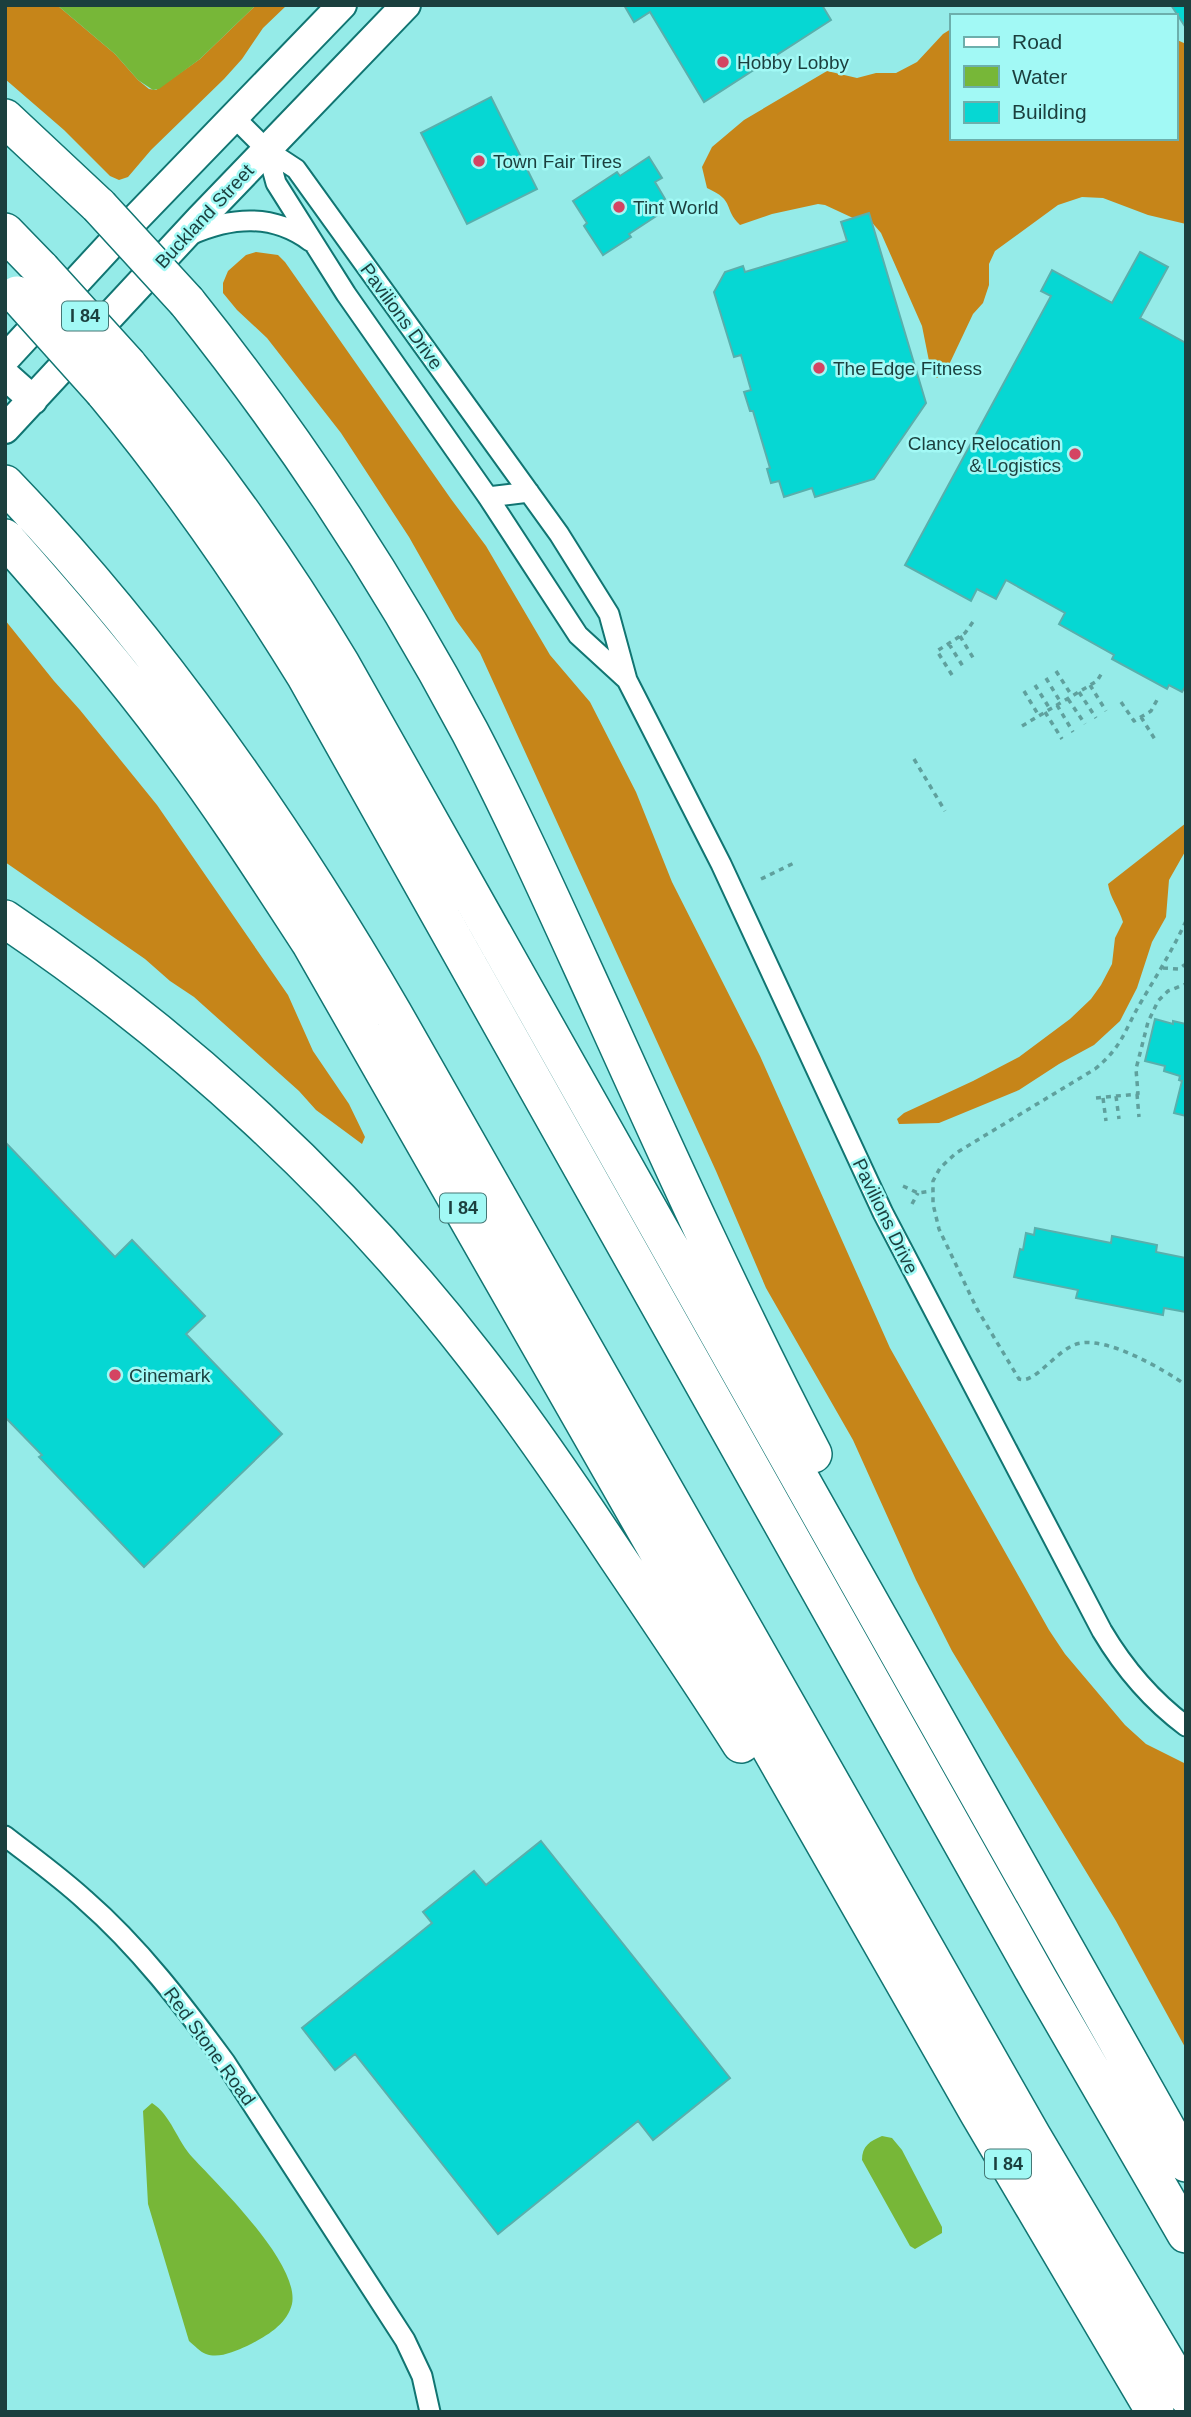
<svg xmlns="http://www.w3.org/2000/svg" width="1191" height="2417" font-family="Helvetica,sans-serif">
	<style>
		.forest { fill: #c68519 }
		.water { fill: #77b738 }
		.building { fill: #06d7d3; stroke: #59afac; stroke-width: 2 }
		.lines { fill: none; stroke-linecap: round; stroke-linejoin: round }
		.street-casing { stroke: #117572; stroke-width: 23 }
		.secondary-casing { stroke: #117572; stroke-width: 32 }
		.highway-casing { stroke: #117572; stroke-width: 40 }
		.path { stroke: #5fa09d; stroke-width: 3.5; stroke-dasharray: 5 5; stroke-linecap: butt }
		.street { stroke: #fff; stroke-width: 19 }
		.secondary { stroke: #fff; stroke-width: 28 }
		.highway { stroke: #fff; stroke-width: 37 }
		.highway-bridge-casing { stroke: #117572; stroke-width: 40; stroke-linecap: butt }
		.highway-bridge { stroke: #fff; stroke-width: 37 }
		.poi-dot { fill: #d44462; stroke: #a2f9f5; stroke-width: 2.5 }
		.labels { text-anchor: middle; stroke-width: 5; stroke-linejoin: round; paint-order: stroke }
		.shield { fill: #a2f9f5; stroke: #447775; stroke-width: 2 }
		.shield-label { font-size: 18px; font-weight: bold; fill: #1b3f3e }
		.poi-label { font-size: 19px; fill: #1b3f3e; stroke: #a2f9f5; text-anchor: start }
		.street-label { font-size: 19px; fill: #1b3f3e; stroke: #a2f9f5 }
	</style>
	<rect width="100%" height="100%" fill="#95ebe8"/>
	<path class="forest" d="M5,5H57L115,54L138,80L149,89L156,90L200,59L256,5H287L263,28L242,59L224,79L151,150L128,177L119,180L110,176L64,130L5,79Z
		M951,29V138H1175V39L1186,44V224L1148,215L1103,198L1082,197L1058,205L995,251L989,264V285L983,303L973,314L947,369L937,378L932,373L930,366L922,326L881,233L869,219L853,218L825,205L818,204L772,214L740,225C723,209 736,201 707,188L702,167L712,147L744,120L827,71L857,78L876,73H896L917,62L943,34Z
		M256,252L278,255L285,262L451,499L486,546L550,655L590,702L636,792L672,882L760,1056L890,1348L1049,1630L1065,1654L1125,1725L1146,1744L1186,1764V2049L1116,1921L952,1651L916,1580L853,1440L766,1288L716,1171L480,653L456,620L409,537L341,433L267,338L237,310L223,293V283L228,271L246,255Z
		M5,620L54,681L80,710L157,805L288,995L313,1051L349,1104L365,1137L362,1144L316,1110L299,1091L194,997L170,981L145,959L5,862Z
		M1186,823V850L1169,880L1166,917L1152,942L1137,988L1120,1021L1094,1045L1059,1064L1019,1090L939,1123L899,1124L897,1119L904,1113L973,1081L1019,1057L1070,1019L1091,999L1101,985L1112,964L1115,938L1123,922C1119,908 1110,898 1108,884Z"/>
	<path class="water" d="M57,5H256L200,59L159,89L153,90L138,80L115,54Z
		M152,2103C171,2115 177,2141 193,2158C219,2186 300,2264 292,2304C287,2325 265,2337 247,2346C235,2351 219,2359 206,2354C200,2352 194,2345 189,2341L148,2204L143,2111Z
		M882,2136L892,2138L902,2150L942,2227V2233L915,2249L910,2246L862,2160C862,2146 870,2141 882,2136Z"/>
	<path class="building" d="M624,5H822L831,20L704,102L650,12L634,22Z
		M1171,5H1186V28Z
		M491,97L537,189L467,224L421,133Z
		M649,157L662,178L655,182L665,199L659,203L664,211L629,234L631,237L603,255L584,226L587,223L573,201L617,172L620,176Z
		M869,213L926,403L874,479L815,497L812,488L784,497L779,481L771,483L767,469L770,468L753,411H750L744,392L751,390L741,355L734,357L714,292L725,272L743,266L745,272L847,241L841,222Z
		M1140,252L1168,267L1140,318L1186,343V685L1182,692L1169,685L1167,689L1112,659L1114,655L1059,624L1065,613L1006,580L996,599L977,589L971,601L905,565L1051,296L1041,291L1052,270L1112,303Z
		M1155,1019L1173,1024V1021L1186,1024V1116L1174,1113L1182,1081L1179,1080L1180,1076L1164,1071L1165,1066L1145,1061Z
		M5,1142L115,1257L132,1240L205,1316L186,1334L282,1434L144,1567L39,1457L42,1455L5,1417Z
		M1035,1228L1111,1243L1112,1236L1157,1245L1156,1252L1186,1258V1312L1164,1308L1163,1315L1076,1298L1078,1290L1014,1277L1020,1249L1023,1250L1026,1233L1034,1235Z
		M541,1841L730,2078L653,2140L638,2121L498,2234L355,2054L335,2070L302,2028L432,1923L423,1912L474,1871L486,1885Z"/>
	<g class="lines">
		<g class="street-casing">
			<path id="street" d="M234,117L267,150L296,169L559,534L609,614L627,680L721,864L883,1213L1102,1631C1124,1668 1151,1700 1186,1726
				M267,150L276,183L346,294L488,497L578,635L626,679
				M190,235C231,217 272,213 310,241
				M488,497L529,492
				M5,1836C32,1857 60,1877 85,1900C139,1947 183,2005 225,2062L405,2340L422,2376L430,2412"/>
		</g>
		<g class="secondary-casing">
			<path id="secondary" d="M5,359L113,242L342,5
				M5,375L33,400
				M5,429L200,219L406,5"/>
		</g>
		<g class="highway-casing">
			<path id="highway" d="M5,118L99,206
				M5,232L41,269
				M187,302C295,437 389,580 470,732C519,826 562,923 606,1019C672,1165 739,1312 813,1454
				M128,365C207,460 278,559 341,664L1186,2163
				M104,392C178,481 244,576 305,675L1039,1980L1186,2234
				M5,484C157,642 283,824 393,1013L1032,2136L1186,2395
				M5,538C63,604 120,670 172,740C222,806 266,875 311,944L978,2112L1155,2412
				M5,919C182,1038 344,1187 475,1356C526,1421 572,1489 617,1557C659,1619 701,1681 741,1744"/>
		</g>
		<path class="path" d="M960,636L975,661
			M949,644L964,668
			M1056,671L1072,696
			M952,675L937,651L965,633L975,619
			M1046,678L1061,703
			M1035,685L1050,709
			M1090,685L1106,711
			M1024,691L1039,716
			M1079,692L1096,718
			M1068,699L1085,724
			M1121,702L1134,721L1151,711L1157,700
			M1057,705L1073,732
			M1045,712L1062,739
			M1141,717L1156,741
			M1022,726L1097,681L1103,671
			M914,759L945,811
			M761,879L794,863
			M1186,921C1173,949 1157,975 1141,1002C1124,1031 1123,1046 1095,1069L956,1153L940,1168L933,1181V1204L939,1229L977,1309L1019,1379C1036,1385 1058,1346 1081,1343C1109,1338 1163,1369 1186,1385
			M1163,968L1178,969L1186,964
			M1137,1094L1139,1117
			M1116,1096L1119,1119
			M1096,1098L1138,1094L1136,1069L1148,1022L1158,1001L1168,991L1186,984
			M1103,1098L1106,1121
			M903,1186L918,1193L932,1191
			M912,1204L918,1193"/>
		<use href="#street" class="street"/>
		<use href="#secondary" class="secondary"/>
		<use href="#highway" class="highway"/>
		<g class="highway-bridge-casing">
			<path id="highway-bridge" d="M99,206L187,302
				M41,269L128,365
				M17,295L104,392"/>
		</g>
		<use href="#highway-bridge" class="highway-bridge"/>
	</g>
	<g class="poi-dot">
		<circle cx="723" cy="62" r="7"/>
		<circle cx="479" cy="161" r="7"/>
		<circle cx="619" cy="207" r="7"/>
		<circle cx="819" cy="368" r="7"/>
		<circle cx="1075" cy="454" r="7"/>
		<circle cx="115" cy="1375" r="7"/>
	</g>
	<g class="labels">
		<g class="shield">
			<rect x="62" y="301.5" width="46" height="29" rx="5"/>
			<rect x="440" y="1193.5" width="46" height="29" rx="5"/>
			<rect x="985" y="2149.5" width="46" height="29" rx="5"/>
		</g>
		<g class="shield-label">
			<text x="85" y="322">I 84</text>
			<text x="463" y="1214">I 84</text>
			<text x="1008" y="2170">I 84</text>
		</g>
		<g class="poi-label">
			<text x="737" y="69">Hobby Lobby</text>
			<text x="493" y="168">Town Fair Tires</text>
			<text x="633" y="214">Tint World</text>
			<text x="833" y="375">The Edge Fitness</text>
			<text x="1061" y="450" text-anchor="end">Clancy Relocation<tspan x="1061" dy="22">&amp; Logistics</tspan></text>
			<text x="129" y="1382">Cinemark</text>
		</g>
		<g class="street-label">
			<text transform="translate(204 216) rotate(-47)" y="7">Buckland Street</text>
			<text transform="translate(402 316) rotate(54)" y="7">Pavilions Drive</text>
			<text transform="translate(886 1216) rotate(64)" y="7">Pavilions Drive</text>
			<text transform="translate(210 2046) rotate(54)" y="7">Red Stone Road</text>
		</g>
	</g>
	<rect width="1191" height="2417" fill="none" stroke="#1b3f3e" stroke-width="14"/>
	<rect x="950" y="14" width="228" height="126" fill="#a2f9f5" stroke="#6cafac" stroke-width="2"/>
	<rect x="964" y="37" width="35" height="10" fill="#ffffff" stroke="#6cafac" stroke-width="2"/>
	<text x="1012" y="49" font-size="21" fill="#1b3f3e">Road</text>
	<rect x="964" y="66" width="35" height="21" fill="#77b738" stroke="#6cafac" stroke-width="2"/>
	<text x="1012" y="84" font-size="21" fill="#1b3f3e">Water</text>
	<rect x="964" y="102" width="35" height="21" fill="#06d7d3" stroke="#6cafac" stroke-width="2"/>
	<text x="1012" y="119" font-size="21" fill="#1b3f3e">Building</text>
</svg>
